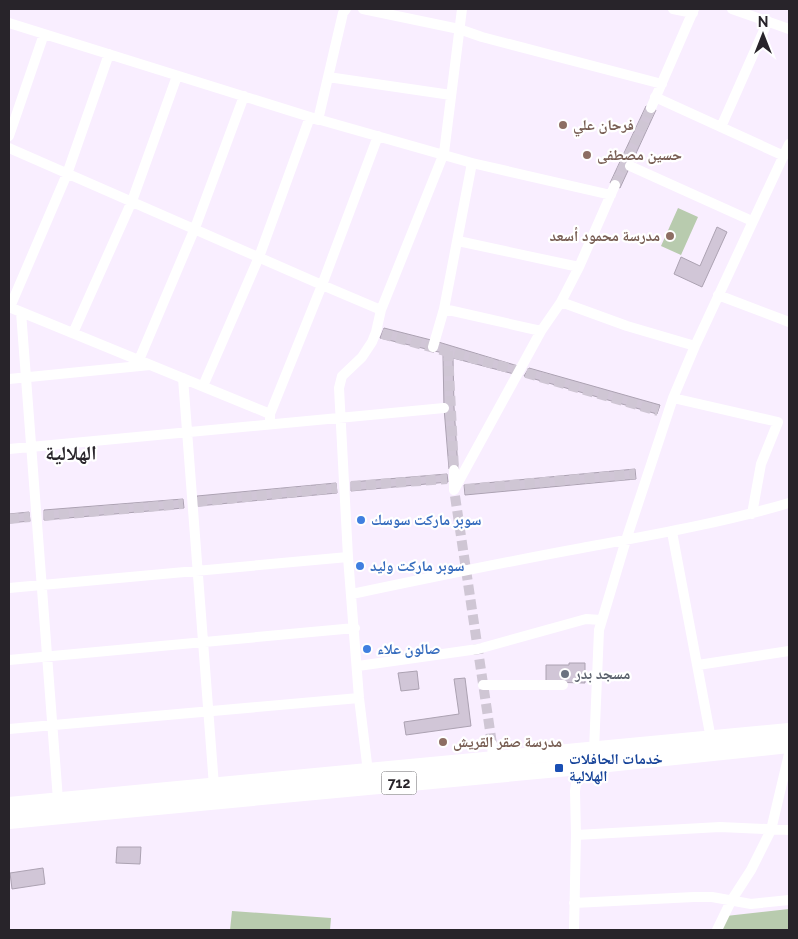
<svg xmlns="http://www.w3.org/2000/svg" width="798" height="939" font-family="Raleway,'Noto Naskh Arabic',sans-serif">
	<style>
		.green { fill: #b8cbae }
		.building { fill: #d1c6d7; stroke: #aca2b2 }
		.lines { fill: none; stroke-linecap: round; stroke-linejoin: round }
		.minor-tunnel { stroke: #cfc6d4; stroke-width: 10; stroke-dasharray: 10 5; stroke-linecap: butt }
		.minor { stroke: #fff; stroke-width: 10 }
		.primary { stroke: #fff; stroke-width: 16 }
		.education-dot { fill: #8d6e63; stroke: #fff; stroke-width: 2 }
		.shop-dot { fill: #3f7fe0; stroke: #fff; stroke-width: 2 }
		.worship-dot { fill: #6b7280; stroke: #fff; stroke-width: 2 }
		.transit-dot { fill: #1a4fb4; stroke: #fff; stroke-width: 2 }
		.labels { text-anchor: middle; stroke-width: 4.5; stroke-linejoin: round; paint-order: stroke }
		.shield { fill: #fff; stroke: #68666a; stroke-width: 1 }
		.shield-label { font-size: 14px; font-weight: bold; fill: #28242a }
		.education-label { font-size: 15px; font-weight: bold; fill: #785e54; stroke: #fff; text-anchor: start }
		.shop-label { font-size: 15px; font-weight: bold; fill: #366cbe; stroke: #fff; text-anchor: start }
		.worship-label { font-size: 15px; font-weight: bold; fill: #5b616d; stroke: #fff; text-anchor: start }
		.transit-label { font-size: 15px; font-weight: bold; fill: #164399; stroke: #fff; text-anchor: start }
		.district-label { font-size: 20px; font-weight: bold; fill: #28242a; stroke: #fff }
	</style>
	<rect width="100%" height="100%" fill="#f9eeff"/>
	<path class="green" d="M678,208L698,217L681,255L661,246Z
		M789,909V930H722L726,916Z
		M232,911L331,918L330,930H230Z"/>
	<path class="building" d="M646,106L656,110L620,188L610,183Z
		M717,227L727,232L702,287L674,274L681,257L700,266Z
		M384,328L435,341L518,366L514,374L453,358L443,357V353L380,338Z
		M443,357L453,358L454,407L458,469H449L444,408Z
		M529,368L660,405L657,414L524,376Z
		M635,469L636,479L465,495L464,485Z
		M447,474L448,482L351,491V482Z
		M336,483L337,493L198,506L197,496Z
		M183,499L184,508L44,520V510Z
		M29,512L30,521L9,523V514Z
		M569,663H585V683L546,682V665H569Z
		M417,671L419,689L401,691L398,673Z
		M465,678L471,726L406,735L404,722L459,714L454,679Z
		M117,847H141L140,864L116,863Z
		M43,868L45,884L12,889L10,873Z"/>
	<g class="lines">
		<path class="minor-tunnel" d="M615,185L651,108
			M382,334L516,370
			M448,351L454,470
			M526,373L658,411
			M351,486L447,479
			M465,489L635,474
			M455,496L492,744
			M197,502L337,488
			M44,516L183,504
			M9,519L30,517"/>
		<path class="minor" d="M363,9L459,29L482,37L662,84
			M673,9L693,13
			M732,9L789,29
			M9,23L310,117L472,163L611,195
			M328,77L451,95
			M655,97L784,156
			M651,108L694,9
			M318,120L343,13L346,9
			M721,127L768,21
			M9,136L44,34
			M9,148L322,285L381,310
			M630,166L752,221
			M458,241L579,267
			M718,295L789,322
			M561,302L627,326L695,346
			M9,307L270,414
			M10,307L67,174L109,54
			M444,309L541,331
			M21,312L58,800
			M73,333L132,201L177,76
			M433,347L444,309L472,163
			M139,360L195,228L244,96
			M183,378L214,786
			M9,379L150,365
			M203,386L259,257L310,117
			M673,398L778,422L761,464L752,514
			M270,423V414L322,285L378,136
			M9,449L444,408
			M454,470V489
			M454,490L541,331L561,302L579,267L615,185
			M672,532L711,739
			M9,588L348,557
			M352,594C428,578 505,562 582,548C652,535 721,523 789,503
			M9,660L355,628
			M698,665L789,651
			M358,666L478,649L586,619L601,620
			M483,685H563
			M9,729L359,698
			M492,744L493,759
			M594,750L599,630L626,540L673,398L695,346L789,144
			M368,772L359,698L348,557L339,388L342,376L362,357L372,342L376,332L381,310L444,153L462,9
			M576,835L720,827L789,830
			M574,903L694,897H712L751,904L789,900
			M574,930L576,835L575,791L579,762
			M717,930L731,901L751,870L771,830L789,754"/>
		<path class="primary" d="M9,805L789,731
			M9,821L580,767L789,745"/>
	</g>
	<g class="education-dot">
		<circle cx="563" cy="125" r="5"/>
		<circle cx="587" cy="155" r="5"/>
		<circle cx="670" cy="236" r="5"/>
		<circle cx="443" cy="742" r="5"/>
	</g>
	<g class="shop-dot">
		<circle cx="361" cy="520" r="5"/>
		<circle cx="360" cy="566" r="5"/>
		<circle cx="367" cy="649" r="5"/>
	</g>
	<circle class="worship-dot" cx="565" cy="674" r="5"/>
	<rect class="transit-dot" x="554" y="763" width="10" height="10" rx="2.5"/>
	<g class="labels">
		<rect class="shield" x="381.5" y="771.5" width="35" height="23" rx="4"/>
		<g class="shield-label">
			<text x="399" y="788">712</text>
		</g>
		<g class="education-label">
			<text x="573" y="130">فرحان علي</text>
			<text x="597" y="160">حسين مصطفى</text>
			<text x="660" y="241" text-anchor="end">مدرسة محمود أسعد</text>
			<text x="453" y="747">مدرسة صقر القريش</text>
		</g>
		<g class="shop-label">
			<text x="371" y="525">سوبر ماركت سوسك</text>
			<text x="370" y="571">سوبر ماركت وليد</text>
			<text x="377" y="654">صالون علاء</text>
		</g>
		<g class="worship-label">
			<text x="575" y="679">مسجد بدر</text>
		</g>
		<g class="transit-label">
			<text x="569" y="764">خدمات الحافلات<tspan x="569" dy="17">الهلالية</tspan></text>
		</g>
		<g class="district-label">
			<text x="71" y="460">الهلالية</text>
		</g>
	</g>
	<rect width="798" height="939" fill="none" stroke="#28242a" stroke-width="20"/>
	<g transform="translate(763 35)" stroke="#ffffff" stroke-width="4" paint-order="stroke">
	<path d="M0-4L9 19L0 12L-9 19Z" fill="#28242a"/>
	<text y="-8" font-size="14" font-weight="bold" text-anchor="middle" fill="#28242a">N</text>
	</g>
</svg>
